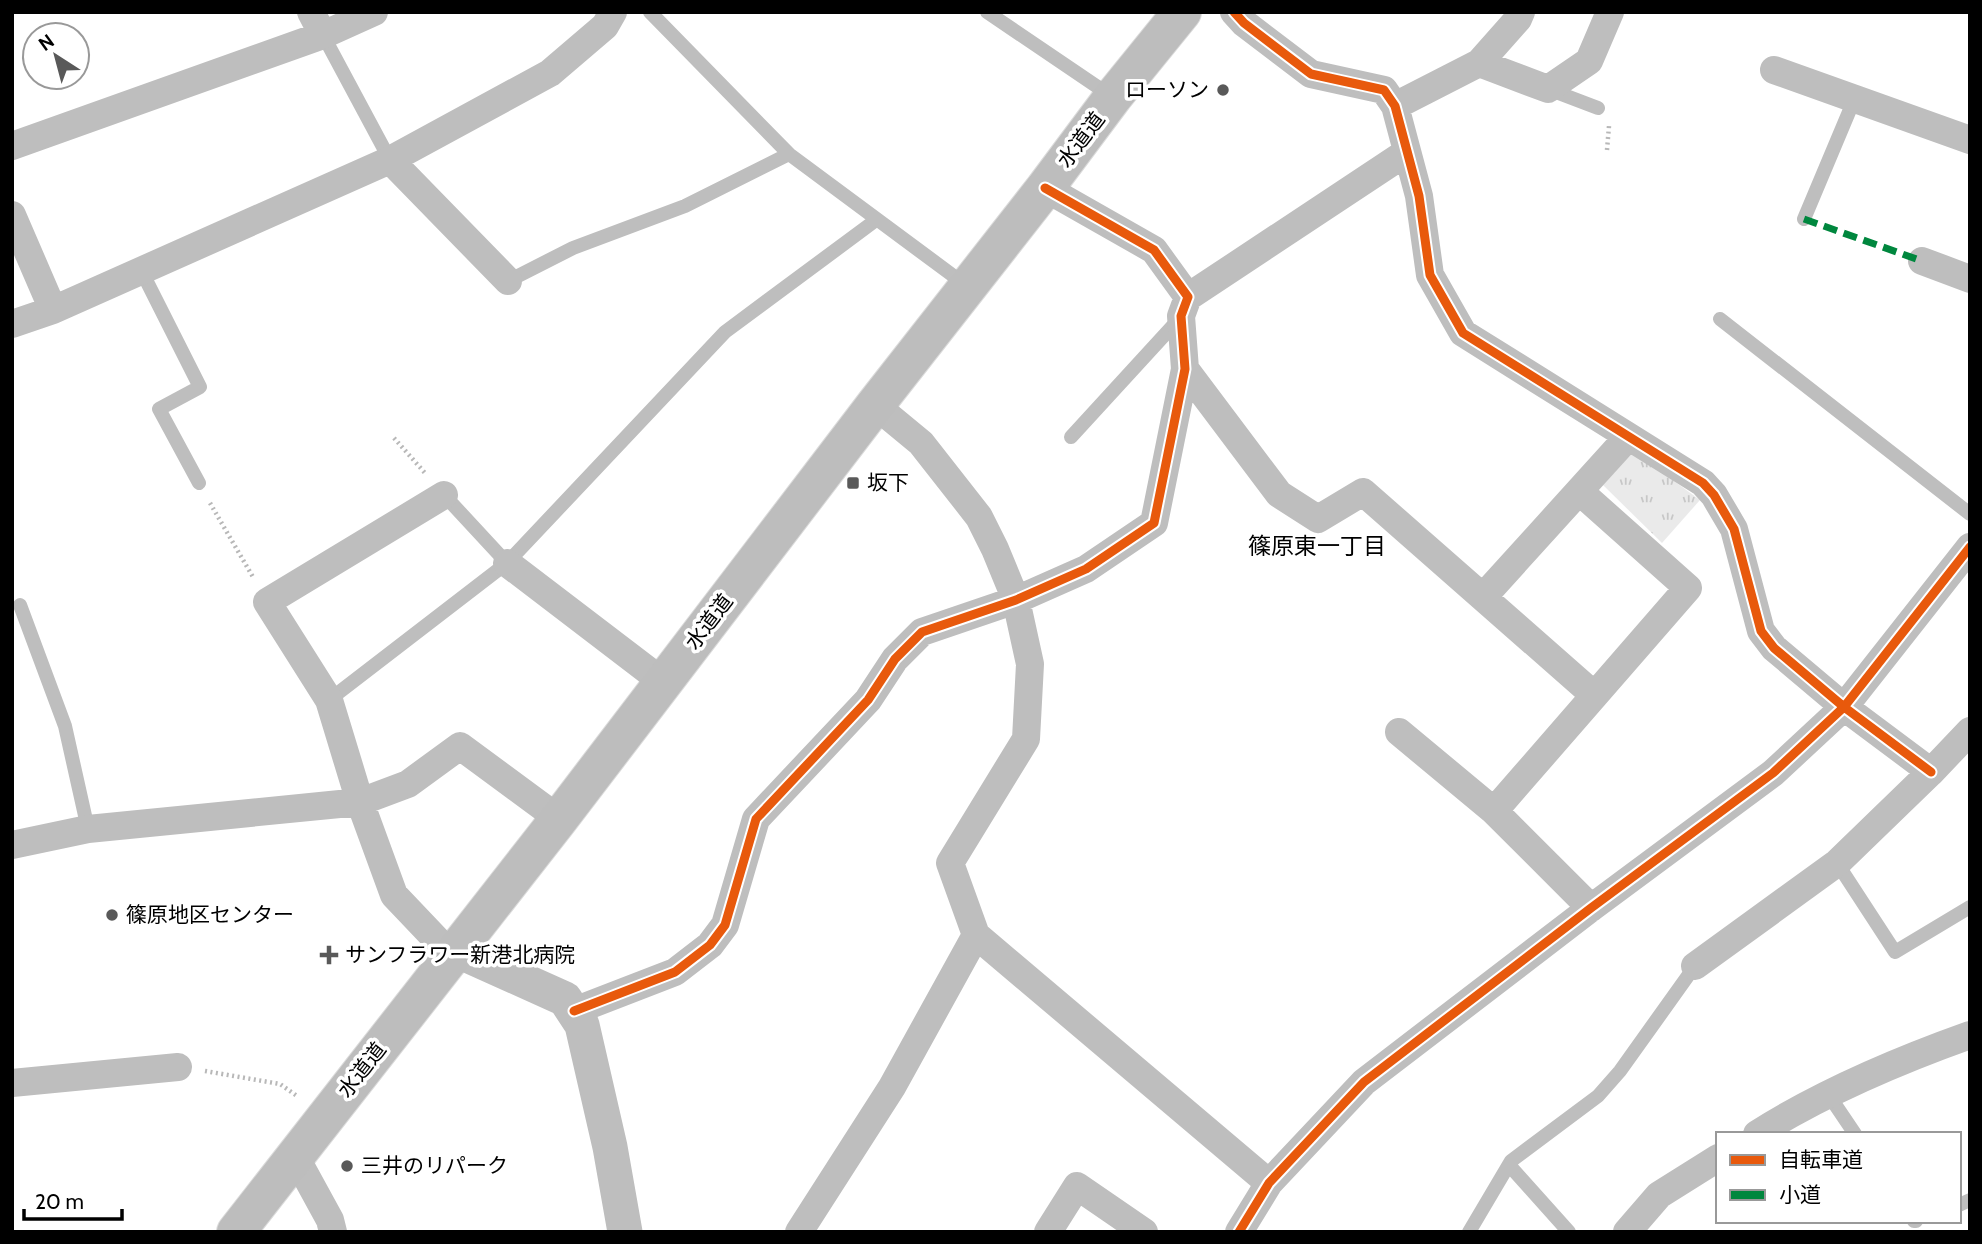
<svg xmlns="http://www.w3.org/2000/svg" width="1982" height="1244" font-family="Cabin,'Noto Sans JP',sans-serif">
	<style>
		.grass { fill: url(#grass-tufts) }
		.lines { fill: none; stroke-linecap: round; stroke-linejoin: round }
		.primary-casing { stroke: #dbdbdb; stroke-width: 40 }
		.path { stroke: #b8b8b8; stroke-width: 4.5; stroke-dasharray: 2 3.5; stroke-linecap: butt }
		.service { stroke: #bebebe; stroke-width: 14 }
		.minor { stroke: #bebebe; stroke-width: 28 }
		.tertiary { stroke: #bebebe; stroke-width: 35 }
		.primary { stroke: #bdbdbd; stroke-width: 38 }
		.quiet { stroke: #00873e; stroke-width: 7; stroke-dasharray: 14 7; stroke-linecap: butt }
		.cycleway-casing { stroke: #fff; stroke-width: 13 }
		.cycleway { stroke: #e8590c; stroke-width: 9 }
		.poi-dot { fill: #595959; stroke: #fff; stroke-width: 2.5 }
		.labels { text-anchor: middle; stroke-width: 7; stroke-linejoin: round; paint-order: stroke }
		.poi-label { font-size: 21px; fill: #000; stroke: #fff; text-anchor: start }
		.street-label { font-size: 21px; fill: #000; stroke: #fff }
		.neighbourhood-label { font-size: 23px; fill: #000; stroke: #fff }
	</style>
	<defs>
		<pattern id="grass-tufts" width="24" height="20" patternUnits="userSpaceOnUse" patternTransform="scale(1.75)"><rect width="24" height="20" fill="#eaeaea"/><path d="M3 7l-1-3M5 7V3M7 7l1-3M15 17l-1-3M17 17v-4M19 17l1-3" fill="none" stroke="#c7c7c7"/></pattern>
	</defs>
	<rect width="100%" height="100%" fill="#fff"/>
	<path class="grass" d="M1633,451L1700,500L1662,543L1603,485Z"/>
	<g class="lines">
		<g class="primary-casing">
			<path id="primary" d="M236,1232L559,819L875,405L1045,188L1113,97L1182,12"/>
		</g>
		<path class="path" d="M1607,150L1609,126
			M394,438L425,473
			M210,503L253,577
			M205,1071L280,1084L297,1096"/>
		<path class="service" d="M650,12L789,154L967,286
			M987,12L1111,96
			M323,35L390,160
			M1548,89L1598,108
			M1804,219L1854,100
			M141,270L200,387L159,409L199,483
			M508,281L573,248L685,206L789,154
			M1720,319L1970,514
			M1071,437L1181,317
			M444,495L507,563
			M20,605L65,726L88,829
			M329,700L507,563L725,332L876,220
			M1837,863L1895,952L1970,907
			M1828,1094L1855,1134
			M1509,1165L1569,1232
			M1959,1205L1970,1200
			M1914,1221H1916
			M1469,1232L1511,1161L1598,1096L1620,1071L1695,966"/>
		<path class="minor" d="M311,12L323,35
			M1234,12L1244,23L1311,74L1384,90L1395,106L1419,196L1430,275L1463,333L1703,483L1714,495L1734,529L1761,631L1774,648L1844,707L1931,772
			M1479,63L1548,89L1589,61L1610,12
			M1774,70L1970,140
			M1395,106L1479,63L1518,19L1521,12
			M12,146L323,35L374,12
			M390,160L508,281
			M12,215L53,310
			M1922,261L1970,279
			M1188,297L1407,152
			M12,324L53,310L390,160L550,73L605,26L613,12
			M1185,369L1279,494L1318,519L1363,492L1594,695
			M444,495L267,602L329,700L360,802L394,895L452,956
			M507,563L663,682
			M1483,597L1628,437
			M1399,732L1494,811L1591,908
			M1494,811L1688,588L1579,491
			M12,845L88,829L360,802L408,784L460,746L559,819
			M976,935L1269,1183
			M1695,966L1837,863L1931,772L1970,731
			M574,1011L675,972L710,945L725,925L756,819L868,700L895,659L922,632L1016,600L1086,569L1154,523L1185,369L1181,316L1188,297L1154,250L1045,188
			M12,1083L178,1067
			M1757,1134C1822,1093 1897,1061 1970,1035
			M295,1156L330,1220L333,1232
			M799,1232L892,1087L976,935L950,863L1026,739L1030,664L1016,600L995,549L979,517L921,443L875,405
			M1048,1232L1077,1186L1144,1232
			M1239,1232L1269,1183L1364,1082L1591,908L1773,773L1844,707L1970,547
			M1627,1232L1659,1195L1718,1158"/>
		<path class="tertiary" d="M456,950L565,999L582,1025L610,1147L625,1232"/>
		<use href="#primary" class="primary"/>
		<path class="quiet" d="M1804,219L1922,261"/>
		<g class="cycleway-casing">
			<path id="cycleway" d="M1234,12L1244,23L1311,74L1384,90L1395,106L1419,196L1430,275L1463,333L1703,483L1714,495L1734,529L1761,631L1774,648L1844,707L1931,772
				M574,1011L675,972L710,945L725,925L756,819L868,700L895,659L922,632L1016,600L1086,569L1154,523L1185,369L1181,316L1188,297L1154,250L1045,188
				M1239,1232L1269,1183L1364,1082L1591,908L1773,773L1844,707L1970,547"/>
		</g>
		<use href="#cycleway" class="cycleway"/>
	</g>
	<g class="poi-dot">
		<circle cx="1223" cy="90" r="7"/>
		<rect x="846" y="476" width="14" height="14" rx="3.5"/>
		<circle cx="112" cy="915" r="7"/>
		<path d="M325.5 944.5h7v7h7v7h-7v7h-7v-7h-7v-7h7z"/>
		<circle cx="347" cy="1166" r="7"/>
	</g>
	<g class="labels">
		<g class="poi-label">
			<text x="1209" y="97" text-anchor="end">ローソン</text>
			<text x="867" y="490">坂下</text>
			<text x="126" y="922">篠原地区センター</text>
			<text x="345" y="962">サンフラワー新港北病院</text>
			<text x="361" y="1173">三井のリパーク</text>
		</g>
		<g class="street-label">
			<text transform="translate(1081 140) rotate(-53)" y="7">水道道</text>
			<text transform="translate(709 622) rotate(-53)" y="7">水道道</text>
			<text transform="translate(362 1070) rotate(-52)" y="7">水道道</text>
		</g>
		<g class="neighbourhood-label">
			<text x="1317" y="554">篠原東一丁目</text>
		</g>
	</g>
	<rect width="1982" height="1244" fill="none" stroke="#000000" stroke-width="28"/>
	<rect x="1716" y="1132" width="245" height="91" fill="#ffffff" stroke="#999999" stroke-width="2"/>
	<rect x="1730" y="1155" width="35" height="10" fill="#e8590c" stroke="#999999" stroke-width="2"/>
	<text x="1779" y="1167" font-size="21" fill="#000000">自転車道</text>
	<rect x="1730" y="1190" width="35" height="10" fill="#00873e" stroke="#999999" stroke-width="2"/>
	<text x="1779" y="1202" font-size="21" fill="#000000">小道</text>
	<g transform="translate(56 56) rotate(324)"><circle r="33" fill="#ffffff" stroke="#999999" stroke-width="2"/>
	<path d="M0-5L12 26L0 18L-12 26Z" fill="#595959"/>
	<text y="-10" font-size="19" font-weight="bold" text-anchor="middle" fill="#000000">N</text>
	</g>
	<path d="M24 1209v10h98v-10" fill="none" stroke="#000000" stroke-width="3.5"/>
	<text x="35" y="1209" font-size="21" fill="#000000" stroke="#ffffff" stroke-width="5" paint-order="stroke">20 m</text>
</svg>
